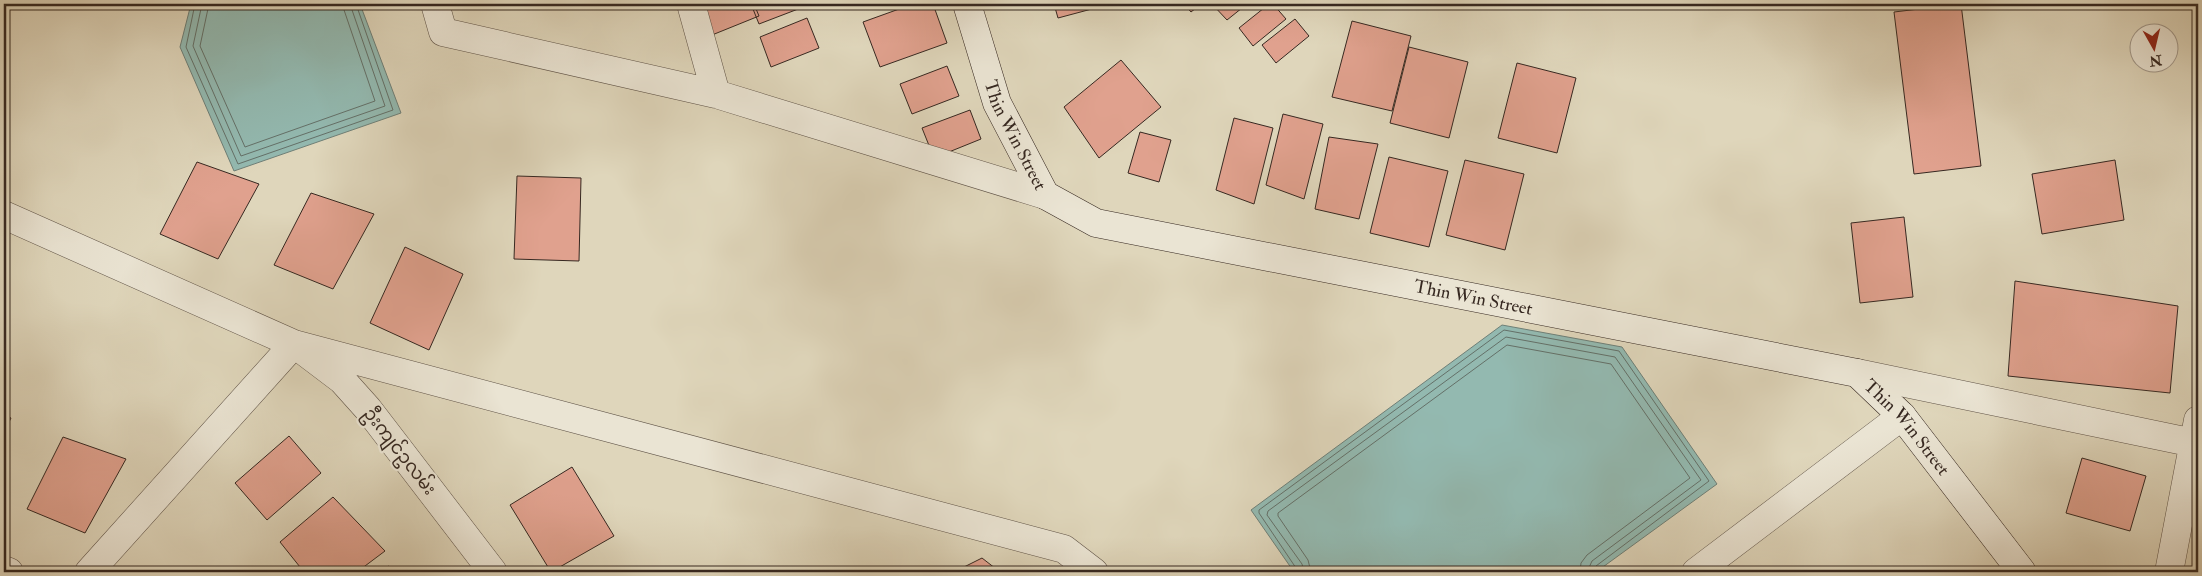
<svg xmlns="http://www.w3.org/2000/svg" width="2202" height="576" font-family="'IM FELL Double Pica','Noto Sans Myanmar',serif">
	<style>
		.water { fill: #93b9b0; stroke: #6e7f77 }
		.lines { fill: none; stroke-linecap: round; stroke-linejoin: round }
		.shore { stroke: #647068; stroke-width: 1 }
		.building { fill: #e0a18e; stroke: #362821 }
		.minor-casing { stroke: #605448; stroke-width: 29 }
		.secondary-casing { stroke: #362821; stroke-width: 29 }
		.minor { stroke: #eae4d3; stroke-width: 28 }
		.secondary { stroke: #eae4d3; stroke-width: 28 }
		.labels { text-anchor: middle; stroke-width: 4.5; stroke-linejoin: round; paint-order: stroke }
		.street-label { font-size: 18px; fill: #362821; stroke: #eae4d3 }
	</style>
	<rect width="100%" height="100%" fill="#dfd6bb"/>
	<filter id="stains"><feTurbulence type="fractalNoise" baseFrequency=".004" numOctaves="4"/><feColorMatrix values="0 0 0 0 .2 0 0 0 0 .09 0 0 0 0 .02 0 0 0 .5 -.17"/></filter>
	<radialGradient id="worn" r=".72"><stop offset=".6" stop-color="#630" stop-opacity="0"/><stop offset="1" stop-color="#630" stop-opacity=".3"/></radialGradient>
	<path class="water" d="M191,4H360L401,113L234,171L180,47Z
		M1502,325L1622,347L1717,484L1596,572H1294L1251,510Z"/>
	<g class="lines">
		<path class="shore" d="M195,4L186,47L238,164L393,110L356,4
			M202,4L193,46L241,156L385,106L350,4
			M209,4L200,46L245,147L375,101L342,4
			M1297,572L1296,568L1259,513V510L1504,330L1619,351L1709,481L1596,566L1593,572
			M1304,572L1302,564L1267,515L1268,511L1506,337L1615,357L1701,480L1592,561L1587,572
			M1311,572L1308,560L1278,516V513L1507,345L1611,364L1690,478L1587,555L1581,563L1580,572"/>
	</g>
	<path class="building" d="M703,4H754L759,16L712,35Z
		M751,4H805L806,6L759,24Z
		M913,4H933L947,43L880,67L863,22Z
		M1054,4H1103V6L1058,18Z
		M1184,4H1201L1191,12Z
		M1212,4H1247L1227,20Z
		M1269,4H1273L1286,19L1253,46L1239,28Z
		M1961,4L1981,166L1914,174L1894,12Z
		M807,18L819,48L771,67L760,37Z
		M1295,19L1309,36L1276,63L1262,45Z
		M1352,21L1411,36L1392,111L1332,97Z
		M1409,47L1468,62L1449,138L1390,123Z
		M1121,60L1161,107L1099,158L1064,107Z
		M1517,63L1576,78L1557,153L1498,138Z
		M947,66L959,96L912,114L900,84Z
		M970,110L981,139L934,158L922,128Z
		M1283,114L1323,124L1304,199L1266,185Z
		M1234,118L1273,128L1254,204L1216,190Z
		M1140,132L1171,140L1159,182L1128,173Z
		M1329,137L1378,144L1359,219L1315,209Z
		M1389,157L1448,171L1429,247L1370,233Z
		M1465,160L1524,174L1505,250L1446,235Z
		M2115,160L2124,220L2042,234L2032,174Z
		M197,162L259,184L218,259L160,234Z
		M517,176L581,178L579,261L514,259Z
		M311,193L374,214L333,289L274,265Z
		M1904,217L1913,297L1860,303L1851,223Z
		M405,247L463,274L429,350L370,323Z
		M2015,281L2178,306L2170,393L2008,376Z
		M4,415L11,418L4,432Z
		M289,436L321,473L267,520L235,483Z
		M63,437L126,459L85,533L27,509Z
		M2082,458L2146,476L2130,531L2066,513Z
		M572,467L614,536L551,572L510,505Z
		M333,497L385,551L357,572H304L280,542Z
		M982,558L1000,572H954Z
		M389,566L393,572H378Z"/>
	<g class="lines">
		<g class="minor-casing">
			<path id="minor" d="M435,4L443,32L716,94L1045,195
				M691,4L716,94
				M4,215L294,344L1064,549L1094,572
				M305,352L342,380L368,409L493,572
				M1857,373L2194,443
				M4,570L9,572
				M89,572L294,344
				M1696,572L1902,416
				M2169,572L2198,420"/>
		</g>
		<g class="secondary-casing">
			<g id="secondary">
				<path id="s1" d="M967,4L997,103L1045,195L1096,223L1857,373L1902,416L2022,572"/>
			</g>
		</g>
		<use href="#minor" class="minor"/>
		<use href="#secondary" class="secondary"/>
	</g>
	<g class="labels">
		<g class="street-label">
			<text dy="6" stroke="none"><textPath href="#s1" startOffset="140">Thin Win Street</textPath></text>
			<text dy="6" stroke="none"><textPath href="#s1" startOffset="650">Thin Win Street</textPath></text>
			<text dy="6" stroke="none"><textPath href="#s1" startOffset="1115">Thin Win Street</textPath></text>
			<text transform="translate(400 451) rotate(52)" y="6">ဦးကျင်ဥလမ်း</text>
		</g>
	</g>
	<rect width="2202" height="576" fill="none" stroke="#dfd6bb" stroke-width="20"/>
	<rect x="5" y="5" width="2192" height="566" fill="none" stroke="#362821" stroke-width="2.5"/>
	<rect x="10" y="10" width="2182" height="556" fill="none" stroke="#362821"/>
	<g transform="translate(2154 48) rotate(172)"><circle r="24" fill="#eae4d3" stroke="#a2998c"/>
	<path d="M0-4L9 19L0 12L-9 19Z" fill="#8f2418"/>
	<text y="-8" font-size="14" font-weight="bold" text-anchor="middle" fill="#362821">N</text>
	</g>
	<rect width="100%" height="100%" filter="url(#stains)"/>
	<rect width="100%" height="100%" fill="url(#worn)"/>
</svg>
